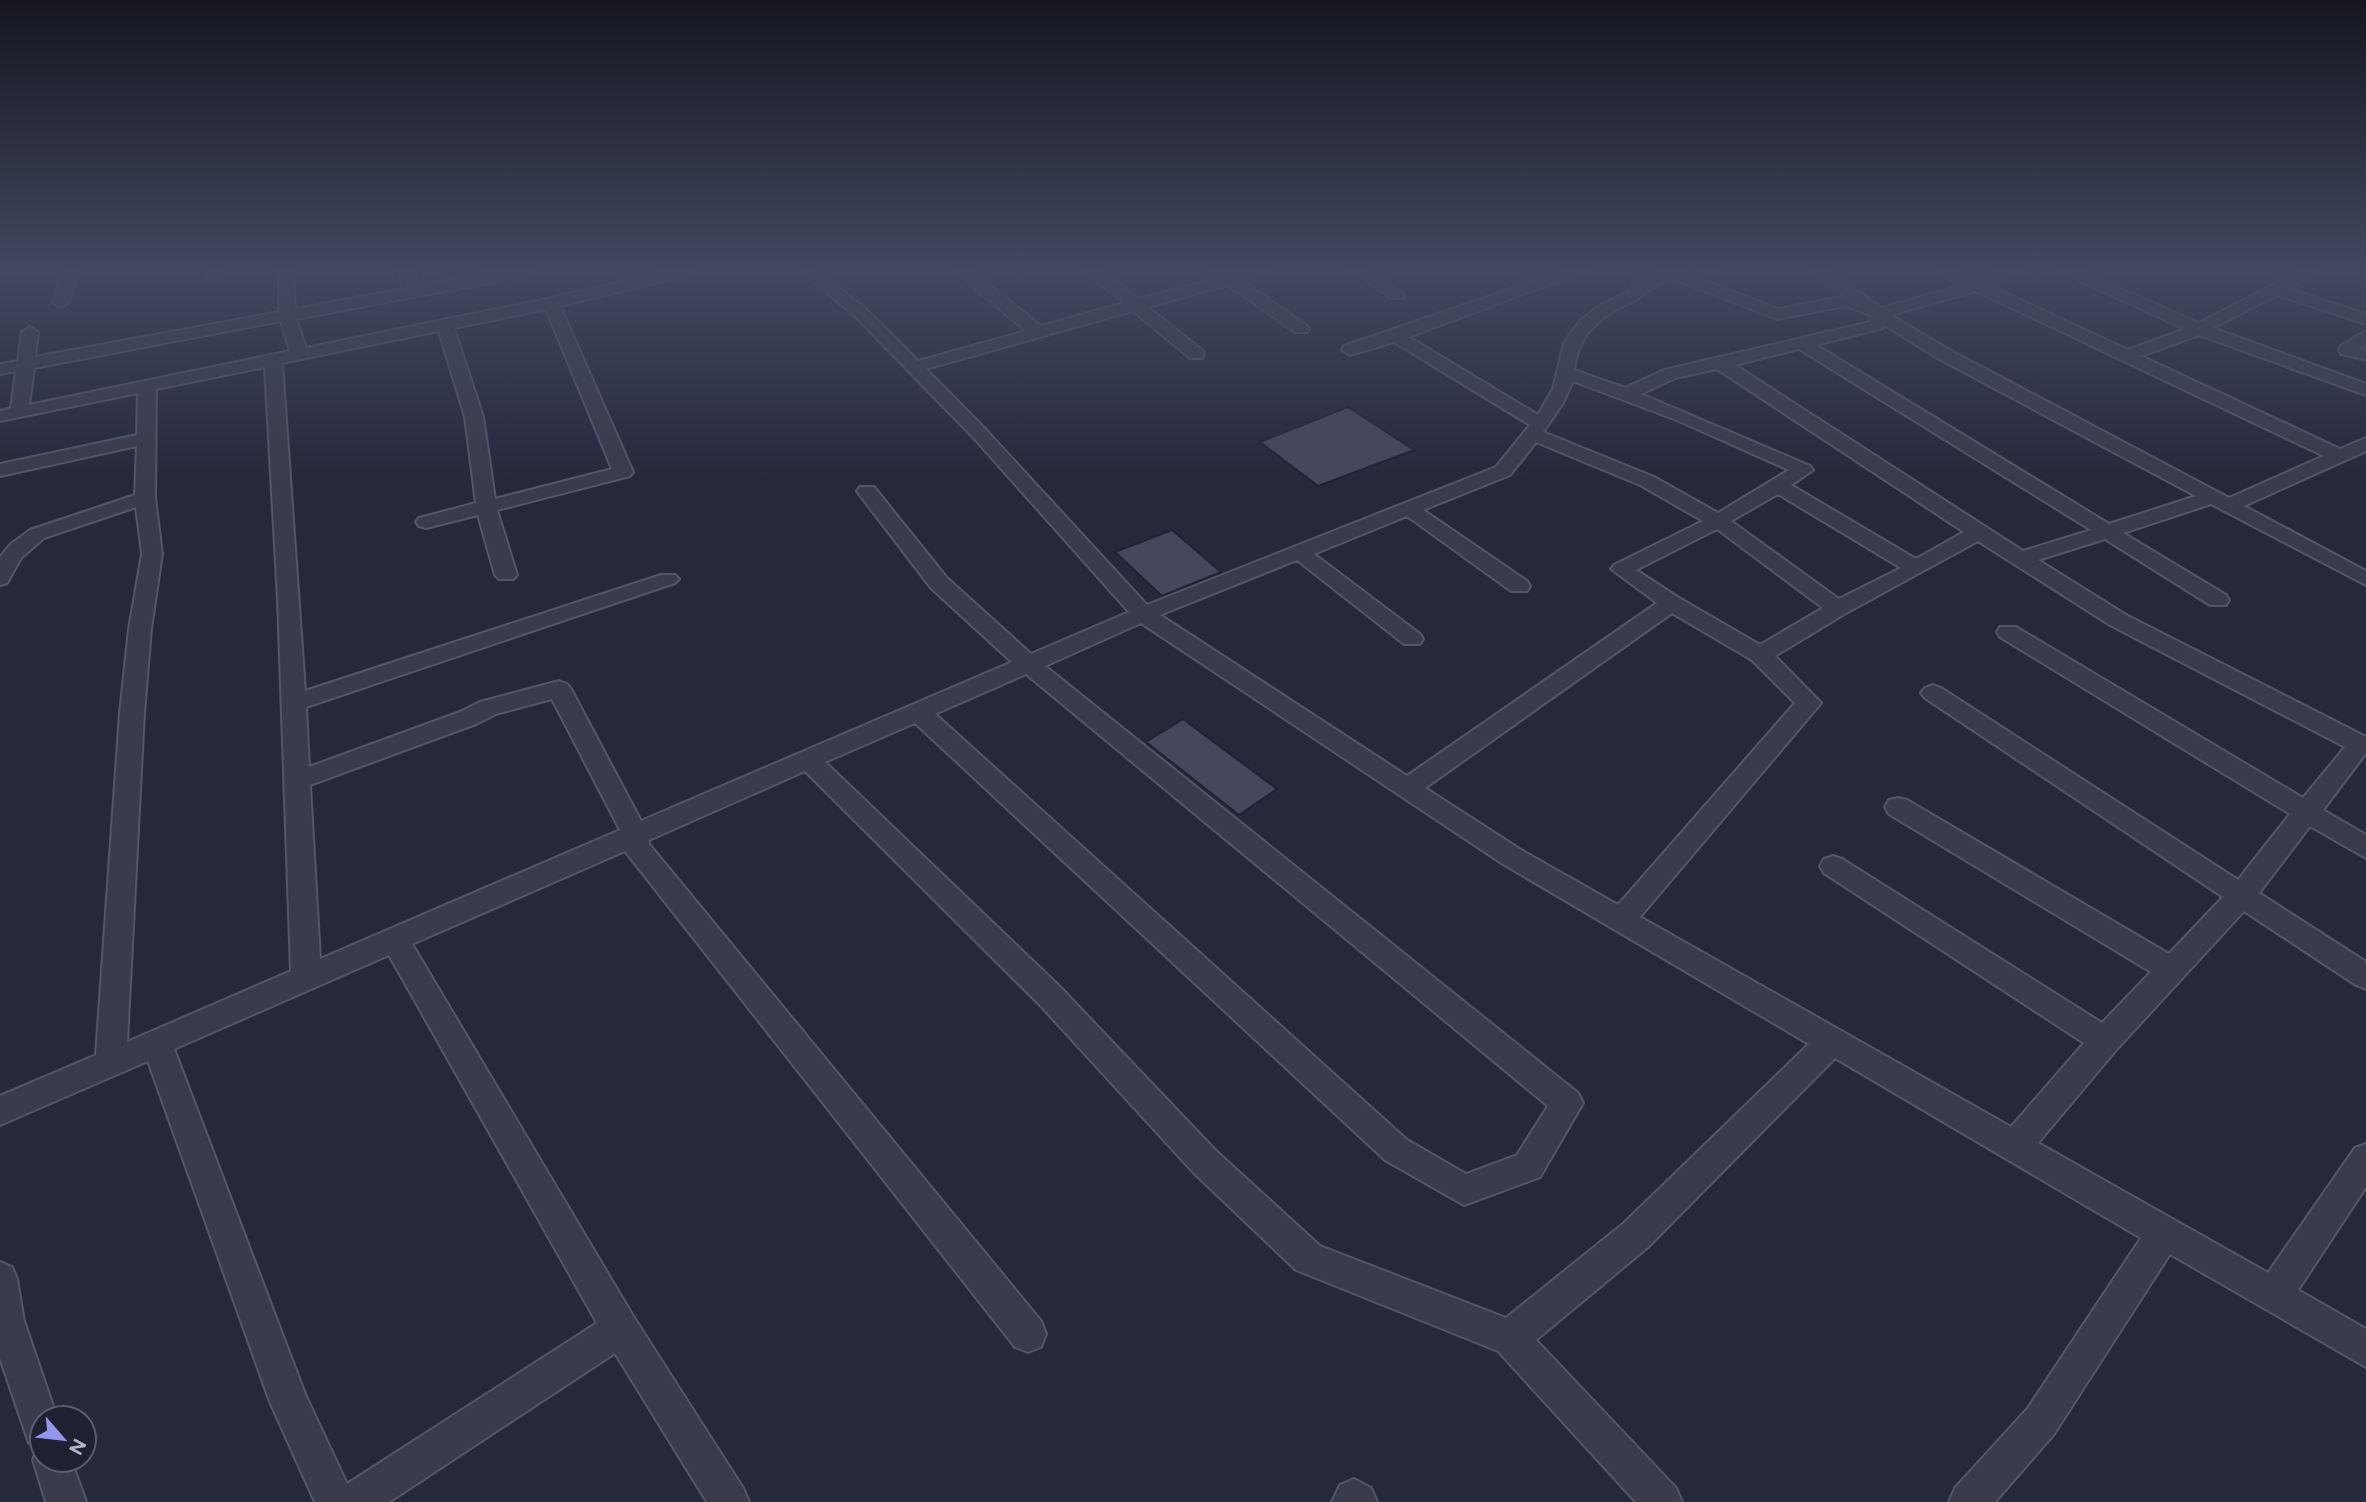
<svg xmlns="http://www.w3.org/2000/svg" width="2366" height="1502" font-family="Figtree,sans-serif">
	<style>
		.building { fill: #46475d; stroke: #212233; stroke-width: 2 }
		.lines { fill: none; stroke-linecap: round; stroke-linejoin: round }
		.service-casing { stroke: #555667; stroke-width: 4 }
		.minor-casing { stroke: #555667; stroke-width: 4 }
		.service { fill: #3a3b4c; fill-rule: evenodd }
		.minor { fill: #3a3b4c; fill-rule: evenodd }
	</style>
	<rect width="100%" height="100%" fill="#26283b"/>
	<path class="building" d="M1348,407L1414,450L1318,486L1260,442Z
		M1172,530L1221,572L1162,596L1115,552Z
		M1183,719L1277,789L1239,815L1146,742Z"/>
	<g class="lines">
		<g class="service-casing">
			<path id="service" d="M1706,270H1720L1685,280L1681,278Z"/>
		</g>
		<g class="minor-casing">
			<path id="minor" d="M63,270H78L69,302L61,307L53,302Z
				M205,270H221L217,279H207Z
				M279,270L293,272L295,309L403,289L399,270H414L418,286L505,270H538L531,275L296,319L306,348L551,298L670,270H698L696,273L560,306L633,472L630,476L497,510L517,575L513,579H499L495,575L478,515L426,528L419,526L416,522L419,518L476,503L465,417L439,331L282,363L305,691L661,575H675L679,579L675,583L306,707L309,767L460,712L480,702L559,681L567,684L571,689L641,821L1012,662L931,588L860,495L857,491L860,487H874L947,578L1031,654L1129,612L973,437L857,318L800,270H817L869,312L918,361L1026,331L953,270H970L1041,326L1124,303L1083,270H1100L1139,299L1218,278L1209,270H1226L1232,274L1246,270H1270L1242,281L1307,326L1309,329L1307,332H1295L1228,285L1148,307L1202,350L1204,354L1202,358H1190L1133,311L926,369L985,429L1147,605L1496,467L1530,425L1394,342L1350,355L1342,350L1344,346L1566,270H1588L1409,337L1538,415L1553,389L1564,343L1580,321L1598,307L1629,291L1632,285L1663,270H1678L1778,309L1845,296L1812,270H1829L1881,308L1963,285L1936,270H1956L1977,280L1998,270H2018L1990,286L2128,350L2185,329L2056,270H2077L2199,323L2302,270H2321L2289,289L2366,314V324L2277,295L2213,328L2366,384V395L2199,335L2141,356L2340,449L2366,438V451L2244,506L2366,571V585L2211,504L2123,533L2226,595L2229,600L2226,605H2210L2105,539L2038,560L2126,615L2366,737V753L2323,810L2366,835V858L2310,826L2259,893L2366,962V989L2356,985L2244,911L2116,1050L2038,1143L2268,1273L2355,1148L2366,1144V1187L2298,1290L2366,1329V1367L2170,1254L2054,1434L1995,1502H1949L1955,1488L2028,1408L2141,1238L1835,1058L1648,1247L1536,1340L1676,1488L1682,1502H1636L1498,1351L1296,1270L1193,1172L1040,1005L805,771L649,840V844L1041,1321L1046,1334L1041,1347L1028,1352L1015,1347L625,851L412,944L633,1316L743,1488L749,1502H707L615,1353L389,1502H315L270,1402L148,1061L0,1125V1096L96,1055L120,713L129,629L142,554L136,507L44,538L21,558L7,583L0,585V557L11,544L30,530L135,495L137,446L0,476V464L137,435L138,393L0,421V411L11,408L16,371L0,374V364L18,361L22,332L30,327L38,332L35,357L279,312ZM1667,280L1681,282L1777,319L1845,306L1871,315L1870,322L1664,370L1625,388L1574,370C1578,338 1594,322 1621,307C1627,304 1635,301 1640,297C1650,289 1655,286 1667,280ZM1976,291L2324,456L2229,498L1944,347L1891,315ZM546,309L612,469L495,499L483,417L454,328ZM281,321L290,351L29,405L34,368ZM1885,325L1932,355L2196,496L2109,524L1816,345L1883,328ZM1799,349L2091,530L2023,551L1735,365ZM265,367L278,600L291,971L127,1042L144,713L151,629L162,554L155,498L156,389ZM1717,369L1964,532L1916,559L1791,485L1813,470L1810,466L1641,394L1675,378ZM1573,381L1679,421L1789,470L1718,513L1654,477L1543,432L1563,403ZM1536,442L1640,485L1703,521L1614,565L1611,569L1657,603L1407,776L1160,615L1297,560L1404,644H1420L1423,639L1420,634L1314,554L1407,516L1511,591H1527L1530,586L1527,581L1423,510L1510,475ZM1778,494L1901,568L1839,599L1731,521ZM1717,529L1823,608L1760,645L1679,598L1636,570ZM1978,541L2110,625L2345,747L2303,798L2016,627H2000L1997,632L2000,637L2290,814L2238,880L1941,688L1933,685L1925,688L1921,693L1925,698L2223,897L2169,954L1907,800L1898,798L1889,800L1885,807L1889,814L2151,972L2102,1023L1842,859L1833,856L1824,859L1820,866L1824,873L2084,1043L2011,1127L1640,917L1821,703L1775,656L1846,613ZM1672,613L1752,660L1795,703L1618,905L1521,850L1425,788ZM1141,623L1503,864L1809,1044L1624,1223L1506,1318L1320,1246L1215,1150L1060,987L825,762L915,723L1385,1160L1464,1205L1540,1177L1583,1103L1578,1093L1045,666ZM1026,674L1548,1106L1517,1155L1466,1174L1407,1140L935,714ZM552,699L620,830L320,959L310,785L476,724L496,714ZM389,955L597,1323L347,1484L305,1394L174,1049Z
				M1351,270H1369L1405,295L1403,298H1391Z
				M2366,331V344L2360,348L2366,350V360L2341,354L2339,350L2341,346Z
				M0,1262L12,1267L17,1279L24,1321L57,1418H42V1460H71L86,1502H46L33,1460L38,1447L29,1443L0,1358Z
				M1354,1479L1371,1488L1377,1502H1332L1340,1485Z"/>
		</g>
		<use href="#service" class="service"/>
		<use href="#minor" class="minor"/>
	</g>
	<linearGradient id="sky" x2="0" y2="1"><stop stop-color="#151620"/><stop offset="0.56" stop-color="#414860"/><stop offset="1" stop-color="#414860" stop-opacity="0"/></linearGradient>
	<rect width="2366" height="481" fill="url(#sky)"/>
	<g transform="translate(63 1439) rotate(118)"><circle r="33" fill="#1f2031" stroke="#5b5c6d" stroke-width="2"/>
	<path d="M0-5L12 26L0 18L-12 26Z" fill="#9496ee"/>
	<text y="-10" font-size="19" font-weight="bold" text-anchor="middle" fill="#b6b6c7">N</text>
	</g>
</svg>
